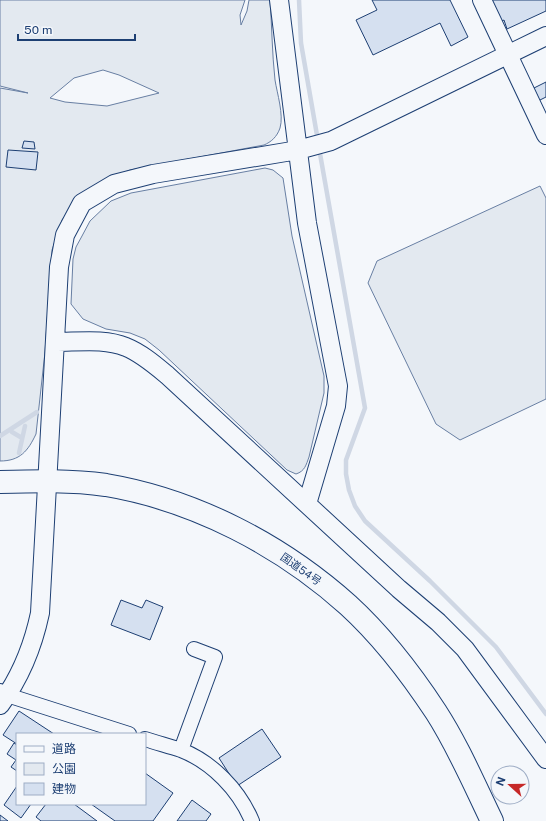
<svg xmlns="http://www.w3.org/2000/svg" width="546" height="821" font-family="'Public Sans','Noto Sans JP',sans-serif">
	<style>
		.green { fill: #e3e9f0; stroke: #687fa3; fill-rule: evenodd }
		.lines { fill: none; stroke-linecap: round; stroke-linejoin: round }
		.stream { stroke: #cfd7e4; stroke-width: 4.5 }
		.building { fill: #d5e0f0; stroke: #1d3f73 }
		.minor-casing { stroke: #1d3f73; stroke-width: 16 }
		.tertiary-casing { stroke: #1d3f73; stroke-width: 20 }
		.trunk-casing { stroke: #1d3f73; stroke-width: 24 }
		.minor { stroke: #f4f7fb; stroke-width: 14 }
		.tertiary { stroke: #f4f7fb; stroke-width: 18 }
		.trunk { stroke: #f4f7fb; stroke-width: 22 }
		.labels { text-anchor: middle; stroke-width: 3; stroke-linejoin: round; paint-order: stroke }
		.street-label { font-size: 11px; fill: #1d3f73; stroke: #f4f7fb }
	</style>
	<rect width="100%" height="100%" fill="#f4f7fb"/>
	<path class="green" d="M0,0H245L240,15L241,25L247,11L249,0H270C272,27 272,53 275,80C277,93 284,115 280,128C277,137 271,142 264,145L130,170L107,179L75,202L62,220L52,250L45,352L36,434C28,451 20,461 0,461V88L28,93L0,86ZM103,70L119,75L159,93L107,106L65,102L50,98L74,78Z
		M265,168L273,170L283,178L292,236L324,376V393L309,457C306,465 305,471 296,474L287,470L159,350L145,339L130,333L106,329L83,319L71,304L73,259L76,247L82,236L90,221L111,201L131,193Z
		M540,186L546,198V399L460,440L436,424L368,283L377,261Z"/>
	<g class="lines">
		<path class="stream" d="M299,0L301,43L318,141
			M319,148L365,408L346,460V474L349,490L355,506L365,521L430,581L496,647L546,714
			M12,432L22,438
			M0,436L37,412
			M19,453L25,426"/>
	</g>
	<path class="building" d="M372,0H450L468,37L451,46L440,23L373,55L356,20L377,10Z
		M487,0H546V11L507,29L504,20L498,23Z
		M546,82V97L538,101L532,89Z
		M24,141L34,142L35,149L22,148Z
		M8,150L38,152L36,170L6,167Z
		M121,600L142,608L146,600L163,607L150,640L111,625Z
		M19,711L54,734H17V744L3,735Z
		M262,729L281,757L237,786L219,758Z
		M14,743L17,745V771L11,767L16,760L7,754Z
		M145,773L173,793L153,821H115L91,804H145Z
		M17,786V804H31L21,818L4,805Z
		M192,800L211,814L206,821H177Z
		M46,804H74L97,821H41L36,817Z
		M0,815L8,821H0Z"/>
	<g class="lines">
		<g class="minor-casing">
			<path id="minor" d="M0,691L7,695L129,734
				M145,739C157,743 169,746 181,750C212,762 239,790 252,821
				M181,750L215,657L194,649"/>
		</g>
		<g class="tertiary-casing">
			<path id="tertiary" d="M279,0L307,223L338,386L336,406L307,504
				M482,0L546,135
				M55,342C78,342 105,338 126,347C141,353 155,365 167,375L399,589L438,622L465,649L546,759
				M0,705C20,678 33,646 40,613L59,267L65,235L82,203L114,184L153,174L298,150L331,141L546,36"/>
		</g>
		<g class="trunk-casing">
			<path id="trunk" d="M0,482C35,481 71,480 106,485C195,500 281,545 348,605C382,636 411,674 436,712C458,746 474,784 492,821"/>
		</g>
		<use href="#minor" class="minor"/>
		<use href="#tertiary" class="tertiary"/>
		<use href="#trunk" class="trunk"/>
	</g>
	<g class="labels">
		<g class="street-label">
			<text transform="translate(301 569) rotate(35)" y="4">国道54号</text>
		</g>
	</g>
	<rect x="16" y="733" width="130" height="72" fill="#f4f7fb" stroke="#9eadc5"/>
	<rect x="24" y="746" width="20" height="6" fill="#f4f7fb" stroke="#9eadc5"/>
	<text x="52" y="753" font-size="12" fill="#1d3f73">道路</text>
	<rect x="24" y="763" width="20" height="12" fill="#e3e9f0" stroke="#9eadc5"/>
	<text x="52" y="773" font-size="12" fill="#1d3f73">公園</text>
	<rect x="24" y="783" width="20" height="12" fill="#d5e0f0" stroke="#9eadc5"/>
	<text x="52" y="793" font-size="12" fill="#1d3f73">建物</text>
	<g transform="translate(510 785) rotate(291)"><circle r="19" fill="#f4f7fb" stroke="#9eadc5"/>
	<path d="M0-3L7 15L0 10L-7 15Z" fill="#c62828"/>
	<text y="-6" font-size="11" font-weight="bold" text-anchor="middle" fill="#1d3f73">N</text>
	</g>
	<path d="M18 34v6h117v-6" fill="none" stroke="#1d3f73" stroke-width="2"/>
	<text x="24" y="34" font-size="12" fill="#1d3f73" stroke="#f4f7fb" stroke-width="3" paint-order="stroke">50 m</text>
</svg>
